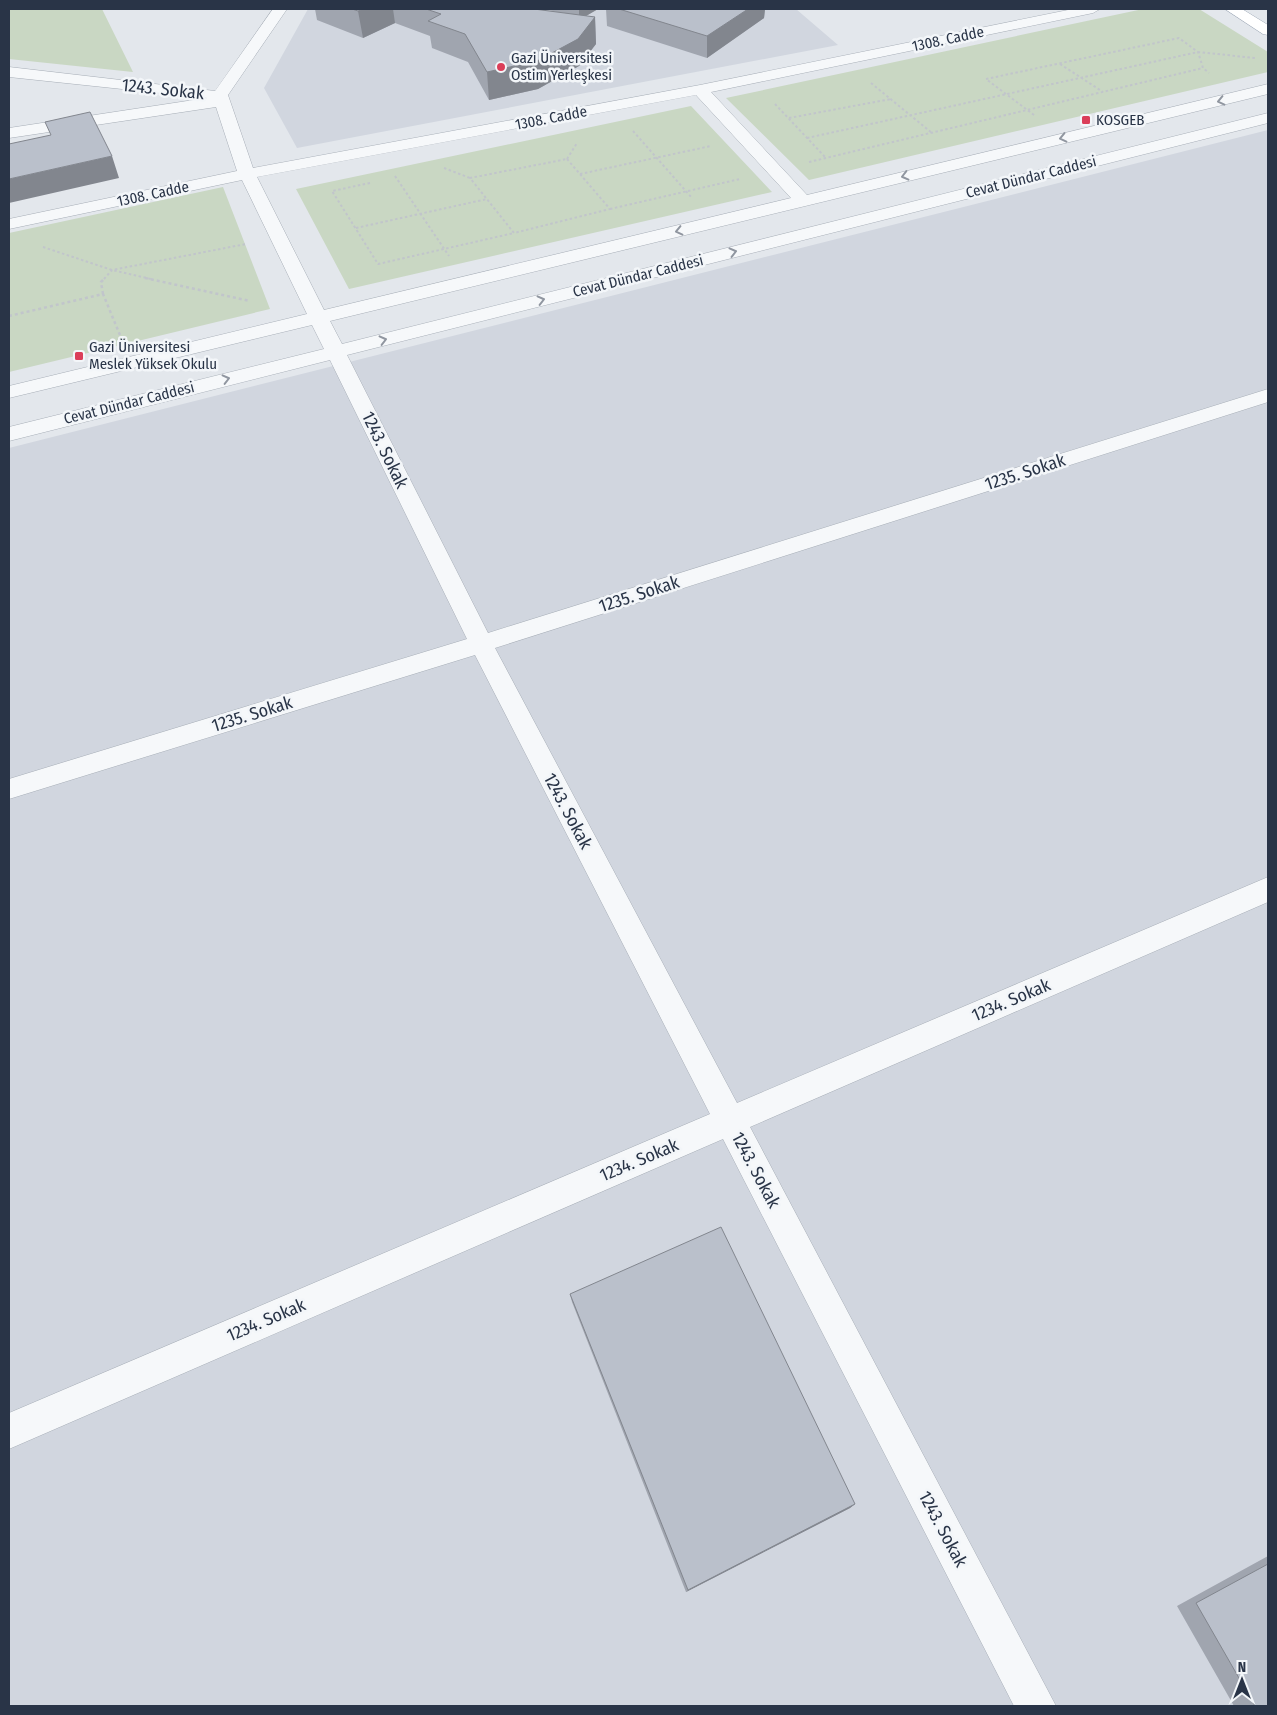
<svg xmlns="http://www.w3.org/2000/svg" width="1277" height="1715" font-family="'Fira Sans Condensed',sans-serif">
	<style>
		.built { fill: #d1d6df }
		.green { fill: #c9d7c3 }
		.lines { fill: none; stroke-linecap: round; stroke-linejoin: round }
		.minor-casing { stroke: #a7aeb7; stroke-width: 1 }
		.major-casing { stroke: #a1abb9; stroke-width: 1 }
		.path-far1 { stroke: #c1c5cb; stroke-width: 2; stroke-dasharray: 2.5 2.5; stroke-linecap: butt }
		.path { stroke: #c1c5cb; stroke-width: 2.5; stroke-dasharray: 3 3; stroke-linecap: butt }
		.minor { fill: #f6f8fa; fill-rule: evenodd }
		.major { fill: #fff; fill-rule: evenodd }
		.wall { fill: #a0a5af }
		.shaded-wall { fill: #82868e }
		.building { fill: #bac0cb; stroke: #82868e }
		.oneway { stroke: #9096a0 }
		.poi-dot { fill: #db3e59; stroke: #f3f6f9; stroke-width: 2 }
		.labels { text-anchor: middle; stroke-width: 5; stroke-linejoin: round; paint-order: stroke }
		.far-street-label { font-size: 15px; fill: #293447; stroke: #f3f6f9 }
		.far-poi-label { font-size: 15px; fill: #293447; stroke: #f3f6f9; text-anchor: start }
		.street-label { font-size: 18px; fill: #293447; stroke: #f3f6f9 }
	</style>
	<rect width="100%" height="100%" fill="#e3e7ec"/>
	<path class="built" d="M308,9H796L838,45L297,148L264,88Z
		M1268,130V1706H9V448Z"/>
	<path class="green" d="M9,9H102L133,72L9,59Z
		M1143,9H1199L1268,52V72L809,180L726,98Z
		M691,106L772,192L349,289L296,189Z
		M223,187L270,309L9,372V233Z"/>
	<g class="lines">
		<g class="minor-casing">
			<path id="minor" d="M273,9H287L228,95L253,168L700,85L1073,9H1100L1093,13L711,92L807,195L1268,84V94L330,321L342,344L1268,113V123L347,355L488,633L1268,389V402L495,648L737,1103L1268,877V902L750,1127L1056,1706H1014L723,1139L9,1449V1413L710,1114L475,655L9,799V779L467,639L330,360L9,441V427L324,349L312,325L9,398V386L307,314L242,180L9,229V219L237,171L216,107L9,138V128L207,98L9,77V67L215,91ZM696,95L791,198L324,310L257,177Z"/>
		</g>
		<g class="major-casing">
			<path id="major" d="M1225,9H1242L1268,25V35L1263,34Z"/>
		</g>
		<path class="path-far1" d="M1060,64L1103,92
			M871,83L932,133
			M775,104L826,158
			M1034,115L986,79L1179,38L1198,52L1203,68L1209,73
			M789,118L891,99
			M633,131L692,198
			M807,138L1198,52L1255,58
			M567,159L577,143
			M567,159L610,209L514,233L470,178Z
			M809,162L1203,68
			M444,168L470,178
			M580,174L711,146
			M395,176L449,256
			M370,183L332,191L378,264L514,233
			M610,209L740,179
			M356,228L487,199
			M43,247L112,270L151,279
			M104,279L112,270L246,244"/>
		<path class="path" d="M145,278L250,301
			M103,294L101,282L105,278
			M9,316L103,294L120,335"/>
		<use href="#minor" class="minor"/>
		<use href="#major" class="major"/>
	</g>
	<path class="wall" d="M315,9H534L553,11L546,9H598L586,16L595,17L596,44L579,66L538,89L489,100L468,62L432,48L430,36L395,23L363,38L317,20Z
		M606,9H765L764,18L707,58L607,26Z
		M570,1294L855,1504L850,1508L686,1592L572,1302Z
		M1268,1556V1706H1234L1177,1606Z"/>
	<path class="shaded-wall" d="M363,9H393L395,23L363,38L358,11Z
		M579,9H598L579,20Z
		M748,9H765L764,18L707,58V36Z
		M595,17L596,44L579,66L538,89L489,100L487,72Z
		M112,156L119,178L9,203V179Z
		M855,1504L850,1508L686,1592L688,1590Z"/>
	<path class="building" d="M352,9H363L358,11Z
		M426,9H534L595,17L578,39L537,61L487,72L465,34L428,21L441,14Z
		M619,9H748L707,36Z
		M90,112L112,156L9,179V144L51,135L45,122Z
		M721,1227L855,1504L688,1590L570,1294Z
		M1268,1564V1706H1255L1196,1603Z"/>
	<defs><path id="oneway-chevron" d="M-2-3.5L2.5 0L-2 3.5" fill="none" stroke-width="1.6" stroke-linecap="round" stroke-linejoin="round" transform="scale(1.25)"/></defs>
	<g class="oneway">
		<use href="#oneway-chevron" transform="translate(1221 101) rotate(167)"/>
		<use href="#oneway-chevron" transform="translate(1063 138) rotate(167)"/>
		<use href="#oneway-chevron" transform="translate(905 176) rotate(166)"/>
		<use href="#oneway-chevron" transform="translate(679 231) rotate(167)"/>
		<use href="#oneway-chevron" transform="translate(733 252) rotate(-14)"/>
		<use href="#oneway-chevron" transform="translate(541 300) rotate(-14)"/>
		<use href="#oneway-chevron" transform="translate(383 340) rotate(-14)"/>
		<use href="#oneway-chevron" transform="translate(226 379) rotate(-14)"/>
	</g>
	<g class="poi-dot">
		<circle cx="501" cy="67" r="5"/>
		<rect x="1081" y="115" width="10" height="10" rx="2.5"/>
		<rect x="74" y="351" width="10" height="10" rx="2.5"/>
	</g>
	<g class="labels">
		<g class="far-street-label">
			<text transform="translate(948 39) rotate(-12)" y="5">1308. Cadde</text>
			<text transform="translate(551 118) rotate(-11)" y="5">1308. Cadde</text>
			<text transform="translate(1031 177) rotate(-14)" y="5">Cevat Dündar Caddesi</text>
			<text transform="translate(153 194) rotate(-12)" y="5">1308. Cadde</text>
			<text transform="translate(638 276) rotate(-14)" y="5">Cevat Dündar Caddesi</text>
			<text transform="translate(129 403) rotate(-14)" y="5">Cevat Dündar Caddesi</text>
		</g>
		<g class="far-poi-label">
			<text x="511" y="63">Gazi Üniversitesi<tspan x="511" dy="17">Ostim Yerleşkesi</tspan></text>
			<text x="1096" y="125">KOSGEB</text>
			<text x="89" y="352">Gazi Üniversitesi<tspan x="89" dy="17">Meslek Yüksek Okulu</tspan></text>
		</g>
		<g class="street-label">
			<text transform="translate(163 89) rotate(6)" y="6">1243. Sokak</text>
			<text transform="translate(385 450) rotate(64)" y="6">1243. Sokak</text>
			<text transform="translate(1025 472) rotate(-18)" y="6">1235. Sokak</text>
			<text transform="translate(639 594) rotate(-18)" y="6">1235. Sokak</text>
			<text transform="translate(252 714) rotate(-17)" y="6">1235. Sokak</text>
			<text transform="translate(568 811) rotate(62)" y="6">1243. Sokak</text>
			<text transform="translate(1011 1000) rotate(-23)" y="6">1234. Sokak</text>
			<text transform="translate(639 1160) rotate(-23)" y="6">1234. Sokak</text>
			<text transform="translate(756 1170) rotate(62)" y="6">1243. Sokak</text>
			<text transform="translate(266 1320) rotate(-23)" y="6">1234. Sokak</text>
			<text transform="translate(943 1529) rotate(62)" y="6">1243. Sokak</text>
		</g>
	</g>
	<rect width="1277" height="1715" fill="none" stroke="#293447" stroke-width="20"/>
	<g transform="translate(1242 1680)" stroke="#f3f6f9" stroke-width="4" paint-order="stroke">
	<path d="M0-4L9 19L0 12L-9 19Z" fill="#293447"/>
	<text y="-8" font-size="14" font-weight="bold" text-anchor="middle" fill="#293447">N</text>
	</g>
</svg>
